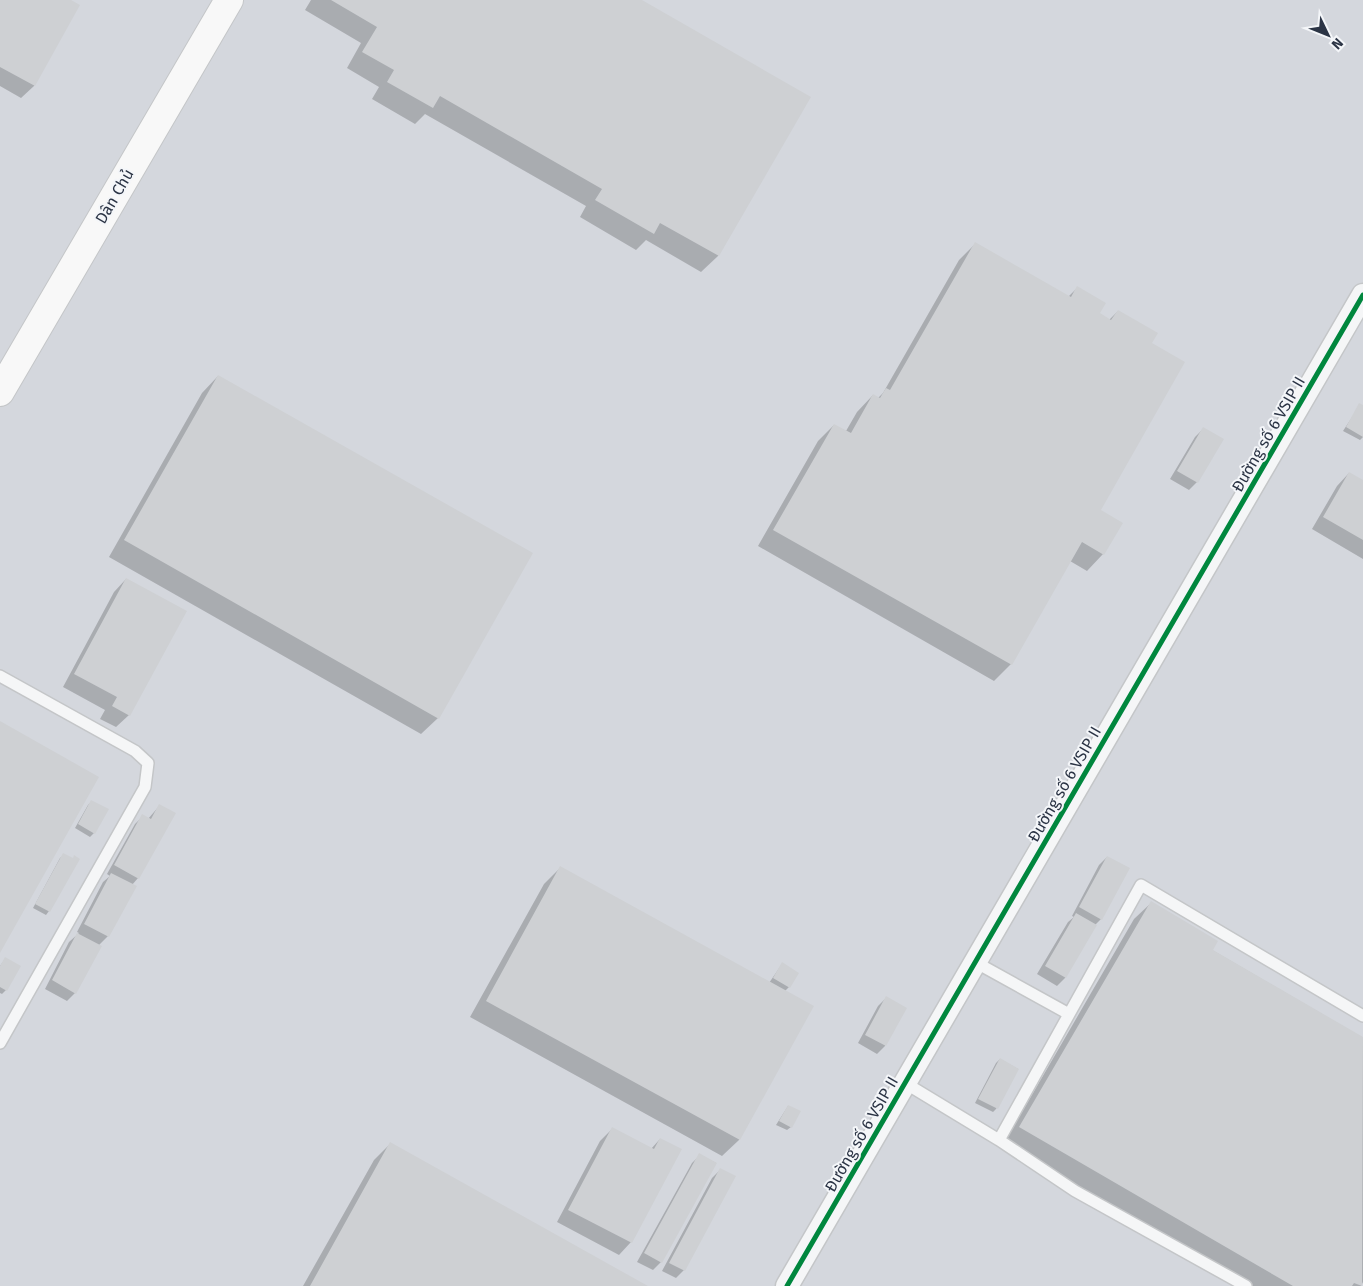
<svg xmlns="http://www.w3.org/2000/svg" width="1363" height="1286" font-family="'Fira Sans',sans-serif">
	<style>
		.built { fill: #d4d7dd }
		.shadow { fill: #0003 }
		.building { fill: #ced0d3 }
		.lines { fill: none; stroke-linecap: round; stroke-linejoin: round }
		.service-casing { stroke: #c4c6c8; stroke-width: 14 }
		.minor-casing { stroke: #c4c6c8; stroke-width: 25 }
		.secondary-casing { stroke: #c4c6c8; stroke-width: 30 }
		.service { stroke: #f5f6f7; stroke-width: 11 }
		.minor { stroke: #f5f6f7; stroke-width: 22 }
		.secondary { stroke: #f8f8f8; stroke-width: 28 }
		.cycleway-casing { stroke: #f4f6f9; stroke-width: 8 }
		.cycleway { stroke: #00873e; stroke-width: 5 }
		.labels { text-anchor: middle; stroke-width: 4; stroke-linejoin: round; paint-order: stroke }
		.street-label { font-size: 16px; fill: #2b3445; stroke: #f4f6f9 }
	</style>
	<rect width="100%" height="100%" fill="#e6e8ea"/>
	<path class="built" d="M0,0H1363V1286H0Z"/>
	<path class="shadow" d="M0,0H68L78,6L34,86L21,98L0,86Z
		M311,0H639L809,98L718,256L701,272L646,240L636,250L580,217L586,206L425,114L415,124L372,99L379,87L347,68L361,43L305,10Z
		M975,244L1068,297L1077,288L1098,314L1109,320L1118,311L1151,344L1099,511L1103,554L1087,571L1070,561L1011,664L994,681L758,546L818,441L834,425L846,431L857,412L873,395L878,398L883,393L959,260Z
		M218,376L438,718L421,734L109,557L202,393Z
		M1360,405L1363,407V437L1360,440L1343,431Z
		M1203,429L1197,482L1189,490L1170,479L1195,437Z
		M1349,473L1363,481V559L1312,529L1337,486Z
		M126,579L129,715L116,727L100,719L105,710L63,687L114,592Z
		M92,801L94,833L90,837L75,828L88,805Z
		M160,805L138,878L132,885L108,936L99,945L75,993L67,1001L45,989L69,942L79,933L77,932L103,882L110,876L107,874L135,824L143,816L148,819Z
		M64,855L49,911L46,915L33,908L60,858Z
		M1107,857L1101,919L1095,925L1065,978L1057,986L1037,974L1068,922L1074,917L1072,916L1099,865Z
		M560,868L769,983L782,964L789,987L785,991L812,1006L739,1140L722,1156L470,1017L544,884Z
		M1151,903L1212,950L1363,1038V1282L1361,1286H1249L1004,1143L1134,919Z
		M5,959L6,990L2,994L0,993V966Z
		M886,998L885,1046L877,1054L858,1043L878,1006Z
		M1000,1059L1018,1069L996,1109L993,1112L975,1103L996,1063Z
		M788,1106L791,1127L787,1130L776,1125Z
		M612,1129L651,1149L660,1139L631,1242L619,1255L557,1222L600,1141Z
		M390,1144L645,1286H303L374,1160Z
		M700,1155L716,1163L661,1262L653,1270L637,1262L692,1163Z
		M720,1170L684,1270L676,1278L662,1271L712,1178Z"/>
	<path class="building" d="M0,0H71L80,5L35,86L0,67Z
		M331,0H642L811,97L719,256L660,223L654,234L595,200L602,189L440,96L433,108L387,82L394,70L362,52L377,27Z
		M975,242L1071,297L1077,286L1106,303L1100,313L1111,320L1118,310L1158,333L1152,343L1185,362L1101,510L1123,523L1104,555L1082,542L1012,665L773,530L834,424L851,433L873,394L880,398L886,388L890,390Z
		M218,375L533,553L439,719L124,540Z
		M1359,403L1363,405V437L1346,427Z
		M1203,427L1224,439L1198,483L1177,471Z
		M1349,472L1363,480V540L1323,517Z
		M126,578L187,611L130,716L112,706L117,697L74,674Z
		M0,721L99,777L0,953Z
		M91,800L109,809L95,834L78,824Z
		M159,804L176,813L139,879L114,865L142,814L151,819Z
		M63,853L73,858L74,855L80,859L50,912L35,904Z
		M1107,856L1130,868L1102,920L1079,907Z
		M560,866L814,1006L740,1140L486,1001Z
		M111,873L137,886L109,937L84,924Z
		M1151,901L1218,941L1213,950L1363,1037L1362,1286L1354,1283L1352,1286H1293L1019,1127Z
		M1076,913L1097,925L1066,978L1045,966Z
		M77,933L102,946L76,994L52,980Z
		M5,957L21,966L7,991L0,987V966Z
		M782,962L799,973L790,988L773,978Z
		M886,996L907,1008L886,1046L865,1035Z
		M1000,1058L1019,1069L998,1109L978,1099Z
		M788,1105L801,1111L792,1128L779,1121Z
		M612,1127L654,1149L660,1138L682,1149L632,1243L568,1210Z
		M390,1142L648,1286H310Z
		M699,1153L717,1163L662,1263L644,1253Z
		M720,1168L736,1176L685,1271L669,1263Z"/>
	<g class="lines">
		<g class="service-casing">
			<path id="service" d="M0,676L135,751L148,763L145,787L0,1043
				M975,962L1069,1014
				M905,1083L999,1140L1075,1191L1246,1286
				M999,1140L1141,885L1363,1016"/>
		</g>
		<g class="minor-casing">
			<path id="minor" d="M787,1286L1363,295"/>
		</g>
		<g class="secondary-casing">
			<path id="secondary" d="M0,392L229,0"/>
		</g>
		<use href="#service" class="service"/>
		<use href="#minor" class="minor"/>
		<use href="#secondary" class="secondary"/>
		<g class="cycleway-casing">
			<path id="cycleway" d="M787,1286L1363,295"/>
		</g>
		<use href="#cycleway" class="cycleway"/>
	</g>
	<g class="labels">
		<g class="street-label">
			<text transform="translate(114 196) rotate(-60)" y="6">Dân Chủ</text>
			<text transform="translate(1268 434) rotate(-60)" y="6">Đường số 6 VSIP II</text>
			<text transform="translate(1064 784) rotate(-60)" y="6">Đường số 6 VSIP II</text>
			<text transform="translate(861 1134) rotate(-60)" y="6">Đường số 6 VSIP II</text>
		</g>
	</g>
	<g transform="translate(1328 35) rotate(133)" stroke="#f4f6f9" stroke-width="4" paint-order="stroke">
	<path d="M0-4L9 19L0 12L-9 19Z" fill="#2b3445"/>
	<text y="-8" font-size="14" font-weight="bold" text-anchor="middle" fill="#2b3445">N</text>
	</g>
</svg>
